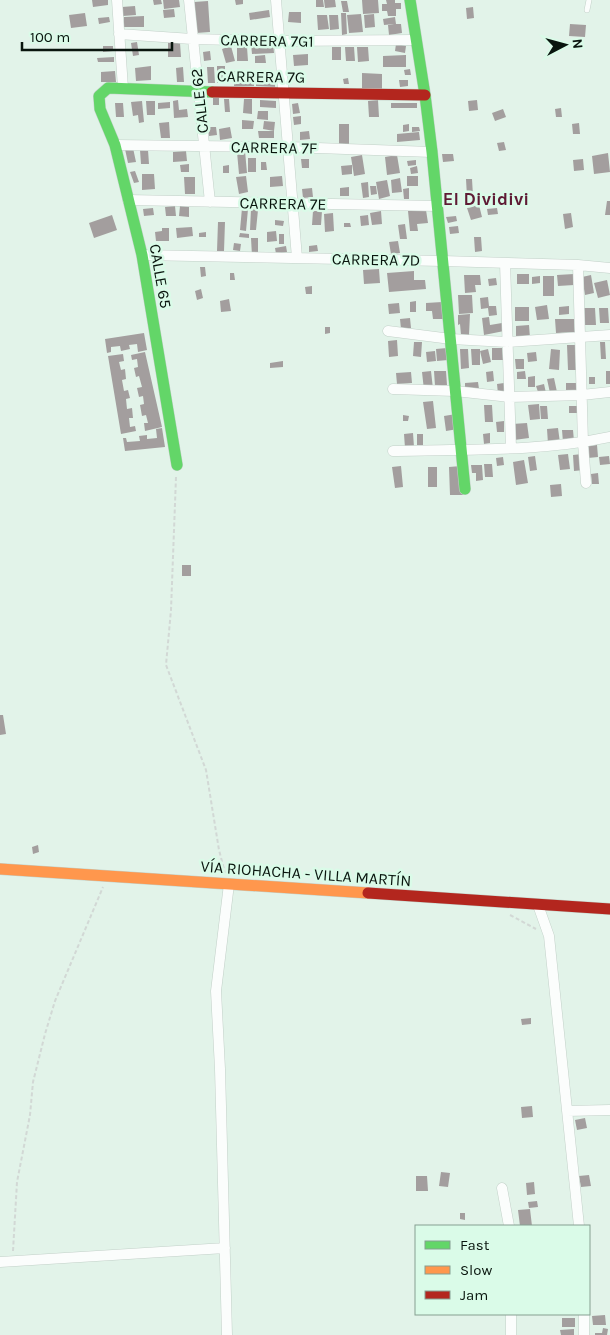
<svg xmlns="http://www.w3.org/2000/svg" width="610" height="1335" font-family="Karla,sans-serif">
	<style>
		.building { fill: #a39e9e }
		.lines { fill: none; stroke-linecap: round; stroke-linejoin: round }
		.lane-casing { stroke: #c2d0c8; stroke-width: 6 }
		.street-casing { stroke: #c2d0c8; stroke-width: 11 }
		.fast-casing { stroke: #c2d0c8; stroke-width: 12 }
		.slow-casing { stroke: #c2d0c8; stroke-width: 12 }
		.jam-casing { stroke: #c2d0c8; stroke-width: 12 }
		.path { stroke: #d2d8d5; stroke-width: 2; stroke-dasharray: 4 2.5; stroke-linecap: butt }
		.lane { stroke: #fbfdfc; stroke-width: 5 }
		.street { stroke: #fbfdfc; stroke-width: 10 }
		.fast { stroke: #63d668; stroke-width: 11 }
		.slow { stroke: #ff974d; stroke-width: 11 }
		.jam { stroke: #b3261e; stroke-width: 11 }
		.labels { text-anchor: middle; stroke-width: 5; stroke-linejoin: round; paint-order: stroke }
		.street-label { font-size: 16px; fill: #09150e; stroke: #dafbe8 }
		.neighbourhood-label { font-size: 18px; font-weight: bold; fill: #5e1b34; stroke: #dafbe8 }
	</style>
	<rect width="100%" height="100%" fill="#e2f3e9"/>
	<path class="building" d="M92,0H108V5L93,7Z
		M153,0H161L162,4L154,5Z
		M163,0H179L180,7L164,9Z
		M235,0H243V4L236,5Z
		M316,0H323L324,7H316Z
		M324,0H335L336,7L325,8Z
		M362,0H378L379,13L363,14Z
		M386,0H395V3H401V9H396V16H388L387,11H382V4H387Z
		M208,1L210,32L196,33L194,2Z
		M341,1H347L349,12H343Z
		M135,6L136,15L123,16L122,7Z
		M473,7L474,18L467,19L466,8Z
		M174,9L175,17L164,18L163,10Z
		M269,10L270,17L250,20L249,13Z
		M289,12H301V23L288,22Z
		M85,13L87,26L71,28L69,15Z
		M341,13H346L347,34L342,35Z
		M361,14L363,32L349,33L347,15Z
		M374,14L375,27L365,28L364,15Z
		M317,15H327L329,29L318,30Z
		M329,15H338L339,29L330,30Z
		M144,16V27H124V17Z
		M109,17L110,22L99,24L98,18Z
		M395,17L396,24H401L402,33L389,35L388,25L394,24L384,25L383,19Z
		M570,24L586,25L585,37L569,36Z
		M168,39H174V43H180L181,57H168Z
		M137,42L139,55L133,56L131,43Z
		M273,42L274,53L252,54L251,44Z
		M396,44L406,46L405,53L395,51Z
		M103,46H113V51L103,52Z
		M231,46L235,61L226,63L222,49Z
		M237,47H247L248,61H237Z
		M332,47H341V60H332Z
		M345,47H354L355,61H346Z
		M357,47H368L369,61L358,62Z
		M210,51L211,60L204,61L203,52Z
		M308,54V65L294,66L293,55Z
		M265,55L266,63H255V56Z
		M406,55V67H383V56Z
		M114,57V62H98L97,58Z
		M151,66V80L136,81L135,68Z
		M217,66H225V83H217Z
		M183,67L184,82H177L176,68Z
		M207,67H214L215,83H208Z
		M410,69L411,75H405L404,70Z
		M115,71L116,82H101V72Z
		M234,71H254V86H234Z
		M362,73L382,74V89L362,88Z
		M256,75L275,76V87L256,86Z
		M295,75L305,76V82H295Z
		M348,78L349,84H344L343,79Z
		M399,80H408V86L400,87Z
		M213,98H219V105H213Z
		M224,99H229L230,112H225Z
		M244,99H252V114L243,113Z
		M178,100L179,110L187,109L188,117L174,118L173,101Z
		M260,100L276,101V108L260,107Z
		M378,100L379,117H369L368,101Z
		M477,100L478,110L469,111L468,101Z
		M142,101L144,122L139,123L138,115L133,116L131,102Z
		M146,101H155V115H147Z
		M170,102V108L158,109V103Z
		M115,103H123L124,117H116Z
		M298,103L300,113L293,114L292,104Z
		M391,103H417V108H391Z
		M561,108L562,117H556L555,109Z
		M503,109L506,117L495,121L492,113Z
		M258,111H268V120L257,119Z
		M301,116V124L294,125L293,117Z
		M242,120L254,121L253,129H242Z
		M264,121L275,122L274,131L263,129Z
		M169,122L170,138H161L159,123Z
		M579,123L580,134H573L572,124Z
		M339,124H349V145L339,146Z
		M409,124V131L403,132V125Z
		M208,127H216L217,135L209,136Z
		M230,127L232,138L220,140L219,129Z
		M412,127H419L420,131L412,132Z
		M258,131H274V138H259Z
		M309,131L310,139L300,140V132Z
		M419,132L420,140L397,142V134Z
		M504,142L506,150L499,151L497,143Z
		M133,148L136,162L128,163L125,149Z
		M140,150H148L149,164H141Z
		M186,151L187,161L173,162V152Z
		M245,151L247,173L239,174L237,152Z
		M608,153L610,172L594,174L592,156Z
		M442,154H453L454,161L443,162Z
		M362,155L365,174L354,176L351,157Z
		M397,155L400,173L387,175L385,157Z
		M248,158H256V172H248Z
		M301,159H309V168H302Z
		M583,159L584,170L574,171L573,160Z
		M416,160V165L408,166L407,161Z
		M261,162H266L267,170H261Z
		M189,164V172H181L180,165Z
		M229,165V173H223V166Z
		M352,165V174L342,175L341,166Z
		M417,166L418,173L411,174L410,168Z
		M135,171L139,182L134,183L130,172Z
		M142,174H154L155,189L142,190Z
		M246,176L248,192L239,194L236,177Z
		M282,176L283,186L270,187V177Z
		M407,176H418V186H407Z
		M184,177H195V194H185Z
		M400,178L402,192L392,193L391,180Z
		M466,179H472L473,196L467,197Z
		M387,180L390,196L379,199L376,182Z
		M368,182L369,197L363,198L361,183Z
		M370,186H376L377,194L371,195Z
		M349,187V196H340V188Z
		M312,188L313,197L303,198L302,189Z
		M409,188V199H404L403,189Z
		M607,201H610V215H605Z
		M479,205L482,217L471,220L467,208Z
		M175,206L176,216H166L165,207Z
		M180,206L189,207V217L179,216Z
		M153,208L154,215L144,216L143,209Z
		M242,208L248,209L246,231L240,230Z
		M497,208L498,214L488,215L487,209Z
		M251,209L258,210L256,230H250Z
		M426,210L428,223L417,224L418,231H410L408,211Z
		M313,211H322L321,225H312Z
		M381,211L382,224L372,225L370,213Z
		M333,213L334,231L325,232L324,214Z
		M571,213L573,227L565,229L563,214Z
		M112,215L117,230L94,238L89,223Z
		M368,215L369,225L361,226L360,216Z
		M456,216L457,221L448,223L446,217Z
		M275,220L284,221L283,226L275,225Z
		M218,222H225L224,251H217Z
		M344,223H350L351,227H344Z
		M405,224L407,239H400L398,225Z
		M458,226L459,233L450,234L449,227Z
		M192,227L193,236L177,238L176,228Z
		M162,228H169V241H156L155,232L162,231Z
		M276,231L277,241L267,242V232Z
		M206,232V237H199V233Z
		M240,233L249,234V238L239,237Z
		M279,234H284V244H279Z
		M474,237H481L482,251L475,252Z
		M251,238H258V255L252,256Z
		M398,241L400,253L391,254L389,242Z
		M234,243L241,244L240,251L233,250Z
		M317,245L318,251L309,252V246Z
		M286,246L287,252L276,254L275,248Z
		M200,267H205L206,276L201,277Z
		M379,269L380,283L364,284L363,270Z
		M414,271V280H425L426,289L389,292L387,273Z
		M230,273H234L235,280H230Z
		M517,274H529V284H517Z
		M574,274V285L558,286L557,275Z
		M464,275H480L481,285H475L476,292L465,293Z
		M591,275L594,293L585,295L582,277Z
		M540,276V283L532,284V277Z
		M543,276H554V296H543Z
		M496,278L497,285L489,286L488,279Z
		M607,280L610,295L598,298L594,283Z
		M312,286V294H306L305,287Z
		M201,289L203,298L197,300L195,291Z
		M458,295H472L473,313L459,314Z
		M488,297L489,306H496L497,315L489,316L488,308L481,309L480,298Z
		M229,299L231,311L221,312L220,301Z
		M416,301V312H410V302Z
		M442,302L443,319H433L432,311H426V303Z
		M399,303L400,313L389,314L388,304Z
		M547,305L549,319L537,320L535,307Z
		M569,306V314L559,315V307Z
		M515,307H529V321H515Z
		M584,308H595L596,325H584Z
		M599,308H608L609,323H600Z
		M470,314L469,335H461L460,324L458,325V315Z
		M489,317L490,325L502,323L504,331L484,335L482,318Z
		M410,318L411,328L401,329L400,319Z
		M555,319H574L575,332L556,333Z
		M529,325L530,338L516,339V326Z
		M325,327H330V333L325,334Z
		M144,333L147,350L138,352L137,344L129,345L130,349L121,351L120,346L111,347V352L107,353L105,339Z
		M397,340L398,356L389,357L388,341Z
		M414,342H422L421,357L413,356Z
		M600,342H605L606,359H601Z
		M567,345H578L579,370H568Z
		M447,348L448,360L437,361L436,349Z
		M492,348H502L503,360H492Z
		M460,349H468L469,368L461,369Z
		M471,349H480V365H472Z
		M488,349L491,362L483,364L480,351Z
		M551,349L560,350L559,370L549,369Z
		M435,351L436,361L427,362L426,352Z
		M145,352L162,427L145,431L144,423H148L146,415L142,416L140,405L144,404L143,396L139,397L137,388L142,387L139,376L136,377L134,368L138,367L137,359L132,360L131,355Z
		M536,352L537,361L528,362L527,353Z
		M123,354L124,361L119,362L121,370L125,369L126,379L122,380L124,391L128,390L130,398L126,399L127,409L132,408L133,418H129L130,427L135,426L136,431L121,434L108,356Z
		M515,359H524V369H516Z
		M283,361V367L270,368V363Z
		M431,371L433,389L424,390L422,372Z
		M434,371H446L447,385L435,386Z
		M493,371L494,381L487,382L486,372Z
		M525,371L526,379H517V372Z
		M606,371H610V384H606Z
		M411,372L412,383L397,384L396,373Z
		M535,376V387H528V377Z
		M589,377H595V384H589Z
		M554,378L557,392L550,393L547,379Z
		M478,382L479,389L465,390V383Z
		M504,383L506,393L498,394L497,384Z
		M566,383H576L577,394H566Z
		M544,384L546,393L539,395L536,386Z
		M433,401L436,428L427,429L423,402Z
		M539,404L540,419L530,420L528,405Z
		M484,405H492L493,422H485Z
		M540,406H547L548,419H541Z
		M569,406H577V413H569Z
		M456,414L458,429L446,431L444,416Z
		M403,415L409,416L408,421H403Z
		M504,421V432H497L496,422Z
		M527,423L529,438L514,440L512,424Z
		M162,428L165,447L125,451L123,438H126L127,442L140,441L139,436L147,435V439L157,438L156,429Z
		M558,428L560,443L548,444L547,429Z
		M562,430H573L574,441L563,442Z
		M413,433L414,447L405,448L404,434Z
		M490,433V443L484,444L483,434Z
		M417,434H423V446L417,445Z
		M597,445L598,457L588,458V446Z
		M568,454L570,469L560,470L558,455Z
		M582,454L584,470L574,471L573,455Z
		M535,456L537,470L530,471L528,457Z
		M609,456L610,464L600,465L599,457Z
		M503,457L504,465L497,466L496,458Z
		M524,460L528,483L516,485L513,462Z
		M484,464H492L493,477H485Z
		M471,465H482L483,480L476,481V473H472Z
		M401,466L403,487L395,488L392,467Z
		M461,466L463,495H450L449,467Z
		M428,467H437V487H428Z
		M598,473L599,484H592L591,474Z
		M561,484L562,496L551,497L550,485Z
		M182,565H191V576H182Z
		M0,715H3L6,734L0,735Z
		M38,845L39,852L33,854L32,847Z
		M531,1018V1024L522,1025L521,1019Z
		M532,1106L533,1117L522,1118L521,1107Z
		M585,1118L587,1128L577,1130L575,1120Z
		M441,1172L450,1173L448,1187L439,1186Z
		M589,1175L591,1186L581,1187L579,1176Z
		M416,1176H427L428,1191H416Z
		M534,1182L535,1194L527,1195L526,1183Z
		M537,1201L538,1207L529,1208L528,1202Z
		M530,1209L532,1226H520L518,1210Z
		M460,1213H465V1220L460,1219Z
		M605,1315L606,1325H593L592,1316Z
		M562,1318H575V1327H562Z
		M603,1328L608,1329L607,1335H595V1333H602Z
		M574,1329V1335H561L560,1330Z"/>
	<g class="lines">
		<g class="lane-casing">
			<path id="lane" d="M587,10L589,0"/>
		</g>
		<g class="street-casing">
			<path id="street" d="M117,0L123,88
				M189,0L210,202
				M276,0L297,258
				M119,34L192,39L280,41L416,40
				M115,145L288,147L432,152
				M128,200L437,206
				M142,255L443,261L578,265L610,268
				M505,263L511,448
				M578,265L583,443L586,483
				M388,331L451,339L507,342L610,335
				M393,389L455,391L510,397L582,395L610,392
				M393,451C465,449 540,452 610,437
				M538,905L549,936L579,1226
				M567,1111L610,1110
				M502,1188L509,1226
				M0,1262L225,1248
				M227,1335L220,1069L216,991L229,884
				M511,1335V1314
				M584,1335V1314"/>
		</g>
		<g class="fast-casing">
			<path id="fast" d="M410,0L425,95L432,152L465,489
				M177,465L142,255L115,145L100,109L99,96L108,88L212,92"/>
		</g>
		<g class="slow-casing">
			<path id="slow" d="M0,869L368,893"/>
		</g>
		<g class="jam-casing">
			<path id="jam" d="M212,92L425,95
				M368,893L610,909"/>
		</g>
		<path class="path" d="M176,477L171,610L166,665L206,770L219,850L225,873
			M510,915L536,929
			M13,1251L17,1182L30,1115L33,1082L45,1034L55,1001L103,887"/>
		<use href="#lane" class="lane"/>
		<use href="#street" class="street"/>
		<use href="#fast" class="fast"/>
		<use href="#slow" class="slow"/>
		<use href="#jam" class="jam"/>
	</g>
	<g class="labels">
		<g class="street-label">
			<text transform="translate(267 40) rotate(1)" y="6">CARRERA 7G1</text>
			<text transform="translate(261 76) rotate(1)" y="6">CARRERA 7G</text>
			<text transform="translate(199 101) rotate(-96)" y="6">CALLE 62</text>
			<text transform="translate(274 147) rotate(1)" y="6">CARRERA 7F</text>
			<text transform="translate(283 203) rotate(1)" y="6">CARRERA 7E</text>
			<text transform="translate(376 259) rotate(1)" y="6">CARRERA 7D</text>
			<text transform="translate(161 276) rotate(80)" y="6">CALLE 65</text>
			<text transform="translate(306 873) rotate(4)" y="6">VÍA RIOHACHA - VILLA MARTÍN</text>
		</g>
		<g class="neighbourhood-label">
			<text x="486" y="205">El Dividivi</text>
		</g>
	</g>
	<rect x="415" y="1225" width="175" height="90" fill="#dafbe8" stroke="#869f91"/>
	<rect x="425" y="1241" width="25" height="8" fill="#63d668" stroke="#869f91"/>
	<text x="460" y="1250" font-size="15" fill="#09150e">Fast</text>
	<rect x="425" y="1266" width="25" height="8" fill="#ff974d" stroke="#869f91"/>
	<text x="460" y="1275" font-size="15" fill="#09150e">Slow</text>
	<rect x="425" y="1291" width="25" height="8" fill="#b3261e" stroke="#869f91"/>
	<text x="460" y="1300" font-size="15" fill="#09150e">Jam</text>
	<g transform="translate(565 45) rotate(84)" stroke="#dafbe8" stroke-width="4" paint-order="stroke">
	<path d="M0-4L9 19L0 12L-9 19Z" fill="#09150e"/>
	<text y="-8" font-size="14" font-weight="bold" text-anchor="middle" fill="#09150e">N</text>
	</g>
	<path d="M22 42v8h150v-8" fill="none" stroke="#09150e" stroke-width="2.5"/>
	<text x="30" y="42" font-size="15" fill="#09150e" stroke="#dafbe8" stroke-width="4" paint-order="stroke">100 m</text>
</svg>
